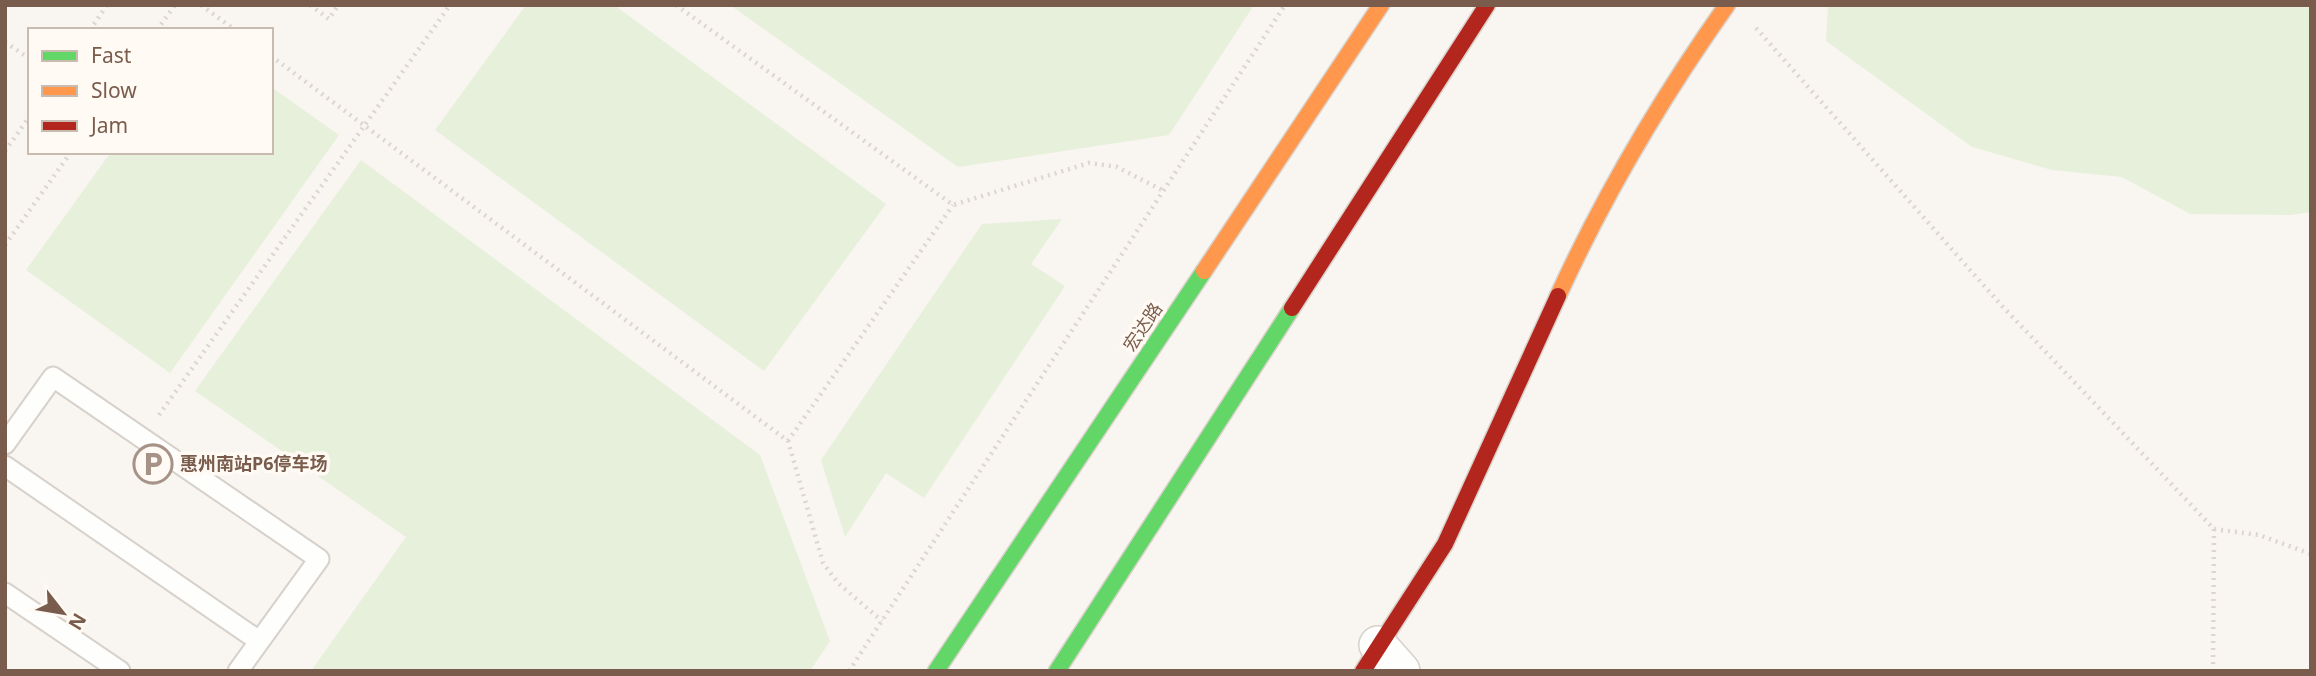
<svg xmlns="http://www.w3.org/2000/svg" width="2316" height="676" font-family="'Noto Sans','Noto Sans SC',sans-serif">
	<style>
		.green { fill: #e7f0db }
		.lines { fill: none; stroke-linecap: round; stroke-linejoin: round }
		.lane-casing { stroke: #d7d1cb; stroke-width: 23 }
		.street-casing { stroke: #d7d1cb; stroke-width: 40 }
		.fast-casing { stroke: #d9d2cb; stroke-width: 19 }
		.slow-casing { stroke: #d9d2cb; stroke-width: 19 }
		.jam-casing { stroke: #d9d2cb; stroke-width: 19 }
		.path { stroke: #dcd5d0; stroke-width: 4.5; stroke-dasharray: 2 5; stroke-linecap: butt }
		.lane { stroke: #fefefd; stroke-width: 19 }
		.street { stroke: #fefefd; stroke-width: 37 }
		.fast { stroke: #63d668; stroke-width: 16 }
		.slow { stroke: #ff974d; stroke-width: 16 }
		.jam { stroke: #b3261e; stroke-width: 16 }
		.labels { text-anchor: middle; stroke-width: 7; stroke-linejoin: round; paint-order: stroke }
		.street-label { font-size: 18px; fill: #7a5c4d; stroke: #fffaf3 }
		.poi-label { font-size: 18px; font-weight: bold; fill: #7a5c4d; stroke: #fffaf3; text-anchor: start }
	</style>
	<rect width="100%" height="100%" fill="#f9f5f0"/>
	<path class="green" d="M526,5H614L886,204L764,371L435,130Z
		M730,5H1254L1169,135L958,167Z
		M1828,5H2311V212L2291,215L2190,214L2122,177L2052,170L1972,147L1826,41Z
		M271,87L339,135L170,373L26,270L111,152H271Z
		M361,160L760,455L830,641L810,671H311L406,537L195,391Z
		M1062,219L1031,264L1065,286L924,498L886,473L845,537L821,460L982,224Z"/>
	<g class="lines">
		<g class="lane-casing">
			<path id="lane" d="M5,444L53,377L319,559L238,671
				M5,466L259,641
				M5,593L120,671"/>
		</g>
		<g class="street-casing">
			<path id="street" d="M1378,645L1401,671"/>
		</g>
		<g class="fast-casing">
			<path id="fast" d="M936,671L1204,271
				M1057,671L1292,308"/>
		</g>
		<g class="slow-casing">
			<path id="slow" d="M1204,271L1381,5
				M1558,296C1605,193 1662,97 1727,5"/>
		</g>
		<g class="jam-casing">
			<path id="jam" d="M1292,308L1487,5
				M1363,671L1445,544L1558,296"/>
		</g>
		<path class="path" d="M201,5L235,30
			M310,5L329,19L338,5
			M676,5L953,205L1089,163L1117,167L1164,191
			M1756,28L2002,306L2214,529L2259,535L2311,554
			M90,30L107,5
			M157,30L175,5
			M5,42L30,59
			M271,56L788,441L823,563L838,583L882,621
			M5,151L30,116
			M5,245L71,152
			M159,415L450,5
			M788,441L953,205
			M849,671L1285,5
			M2213,671L2214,529"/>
		<use href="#lane" class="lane"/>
		<use href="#street" class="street"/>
		<use href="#fast" class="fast"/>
		<use href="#slow" class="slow"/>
		<use href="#jam" class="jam"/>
	</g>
	<defs>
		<g id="parking-ring" transform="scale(2.0125)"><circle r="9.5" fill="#fffaf3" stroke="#a69286" stroke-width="1.5"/><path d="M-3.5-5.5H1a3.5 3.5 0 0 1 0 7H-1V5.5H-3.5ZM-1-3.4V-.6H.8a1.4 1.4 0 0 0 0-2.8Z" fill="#a69286"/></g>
	</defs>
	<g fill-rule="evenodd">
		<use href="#parking-ring" x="153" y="464"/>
	</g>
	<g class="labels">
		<g class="street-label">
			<text transform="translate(1143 327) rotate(-56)" y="6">宏达路</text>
		</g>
		<g class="poi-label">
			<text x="180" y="470">惠州南站P6停车场</text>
		</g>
	</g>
	<rect width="2316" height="676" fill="none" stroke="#7a5c4d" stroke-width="14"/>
	<rect x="28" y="28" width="245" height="126" fill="#fffaf3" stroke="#cabbb1" stroke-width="2"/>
	<rect x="42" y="51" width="35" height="10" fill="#63d668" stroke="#cabbb1" stroke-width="2"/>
	<text x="91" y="63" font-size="21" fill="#7a5c4d">Fast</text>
	<rect x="42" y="86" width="35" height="10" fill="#ff974d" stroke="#cabbb1" stroke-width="2"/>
	<text x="91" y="98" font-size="21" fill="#7a5c4d">Slow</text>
	<rect x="42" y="121" width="35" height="10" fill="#b3261e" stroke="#cabbb1" stroke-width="2"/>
	<text x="91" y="133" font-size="21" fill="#7a5c4d">Jam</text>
	<g transform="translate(63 613) rotate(121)" stroke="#fffaf3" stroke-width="5" paint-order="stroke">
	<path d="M0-5L12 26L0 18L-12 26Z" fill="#7a5c4d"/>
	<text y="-10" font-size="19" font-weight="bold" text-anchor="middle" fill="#7a5c4d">N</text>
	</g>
</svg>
